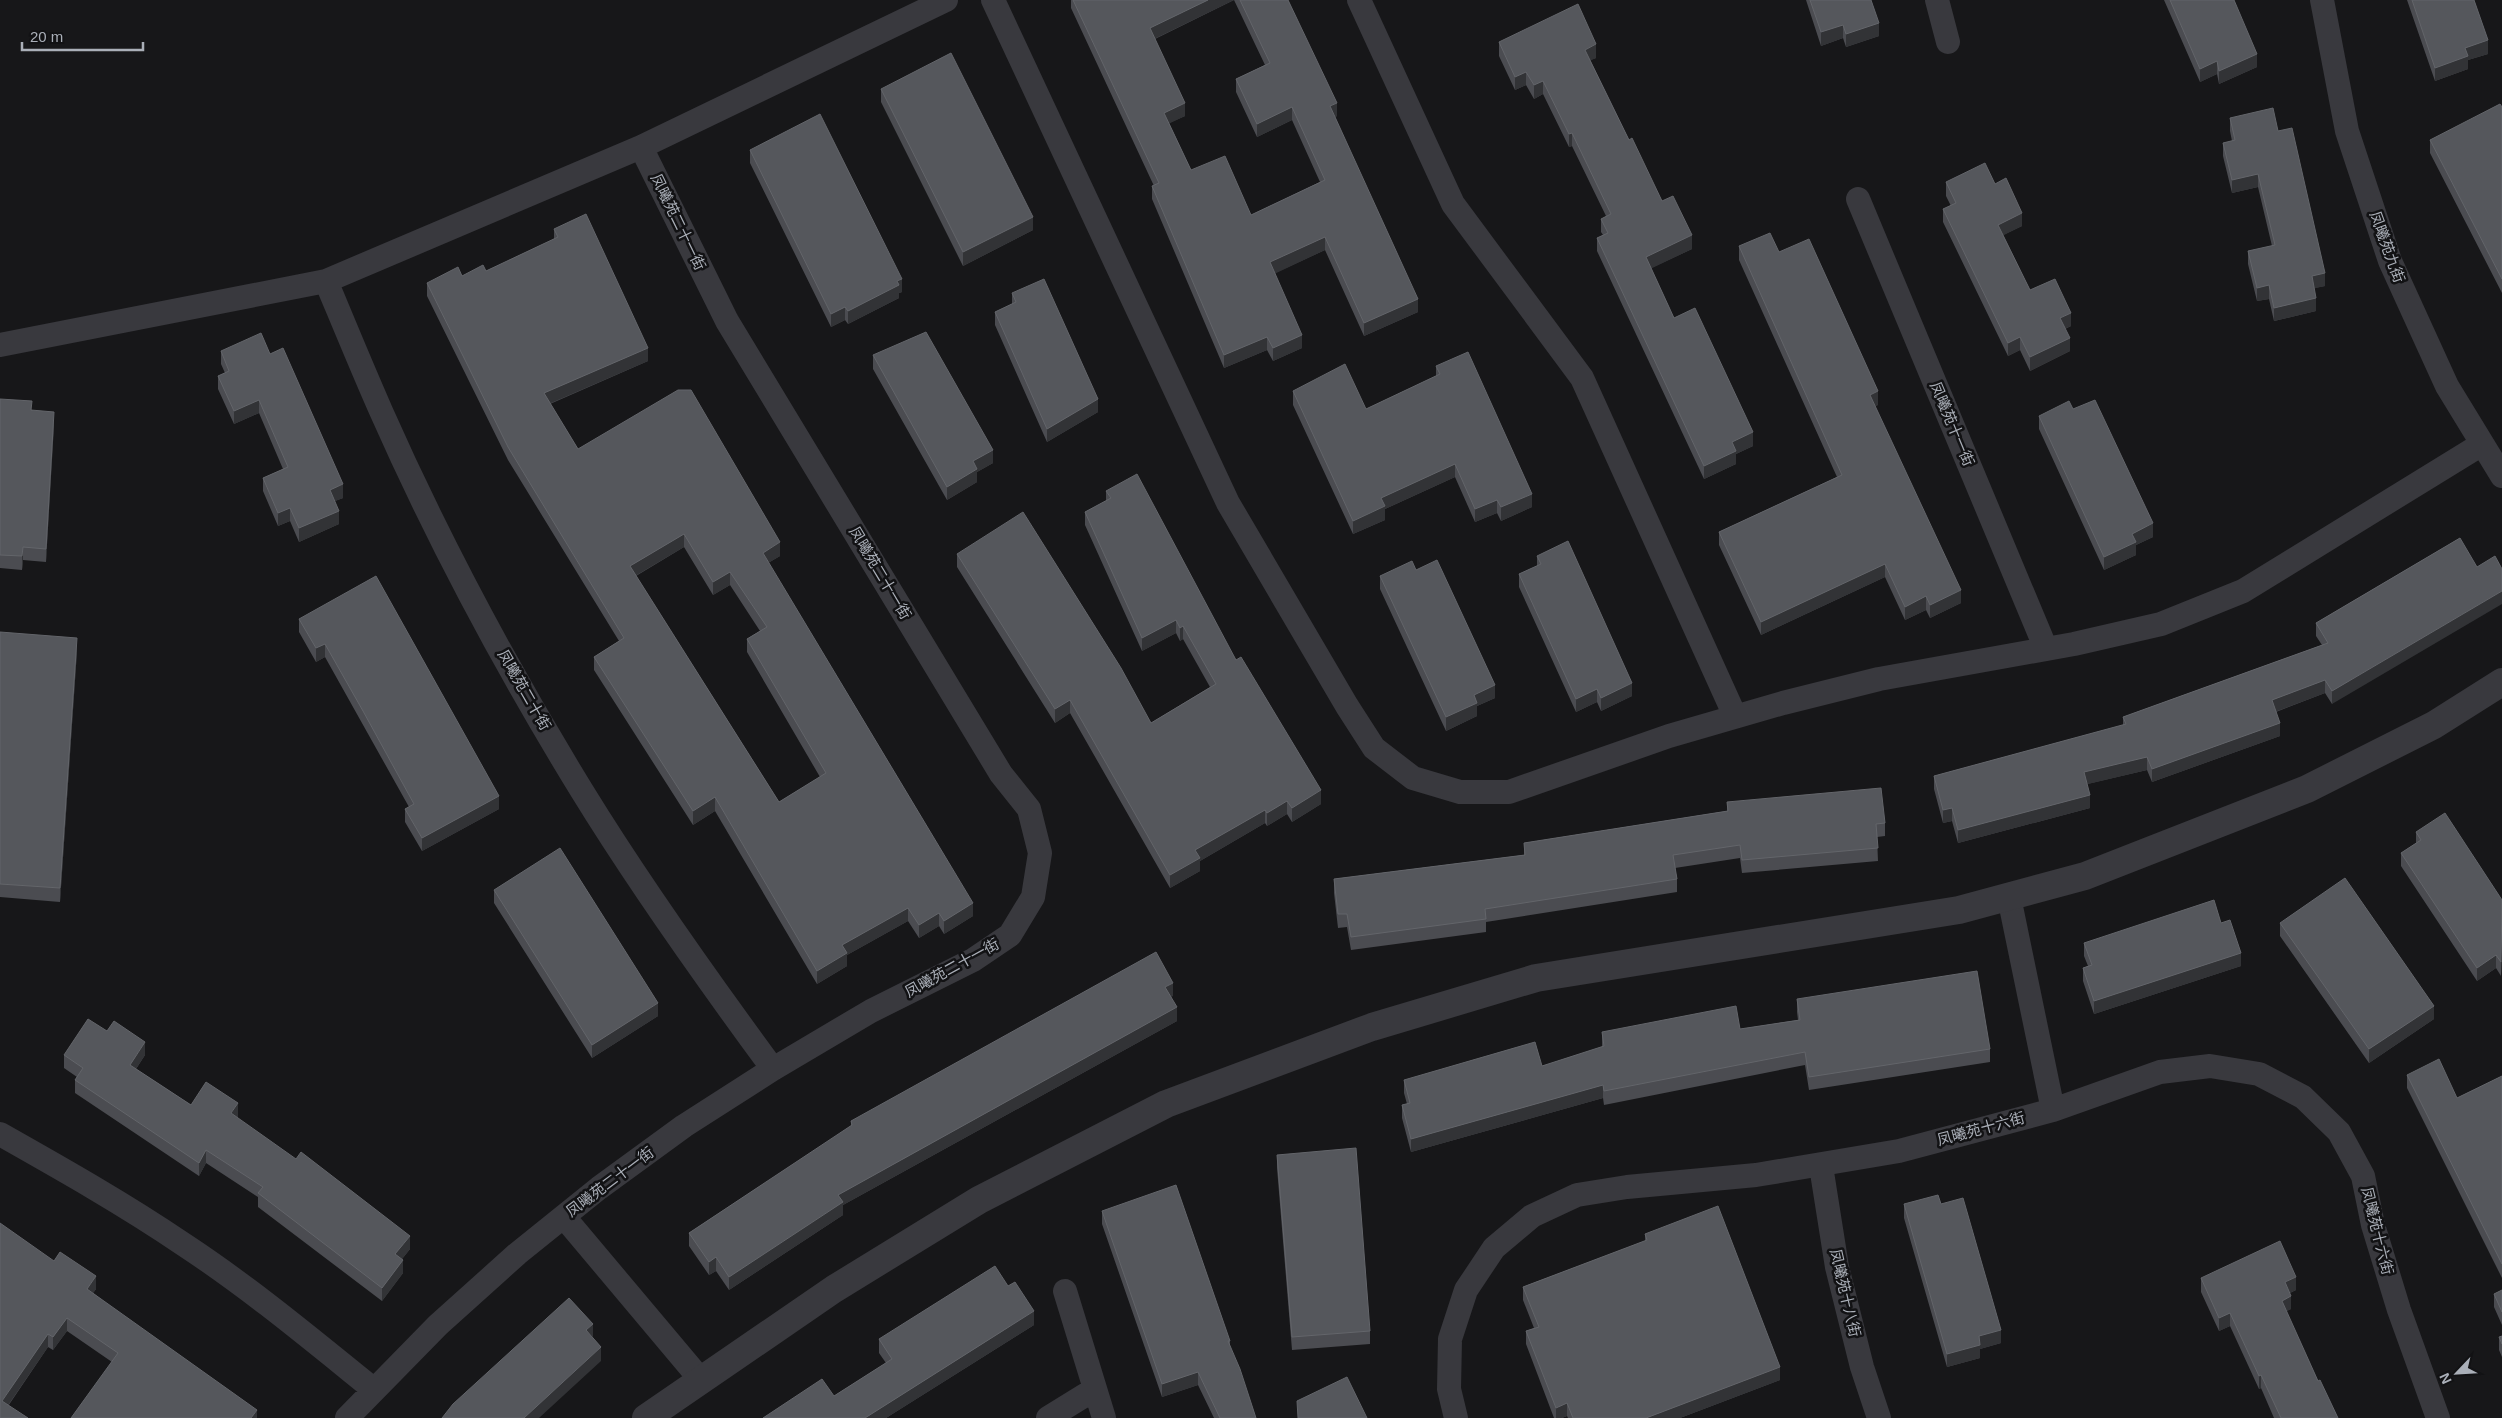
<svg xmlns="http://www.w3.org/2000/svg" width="2502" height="1418" font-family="Helvetica,'Noto Sans SC',sans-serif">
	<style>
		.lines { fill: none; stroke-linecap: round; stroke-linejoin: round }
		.service { stroke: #39393e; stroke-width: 24 }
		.minor { stroke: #39393e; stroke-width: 28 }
		.wall { fill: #4b4c51; fill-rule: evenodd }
		.shaded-wall { fill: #323336 }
		.building { fill: #55575c; stroke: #63656a; fill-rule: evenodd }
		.labels { text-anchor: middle; stroke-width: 5; stroke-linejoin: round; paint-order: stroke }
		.street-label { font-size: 15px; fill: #aaafb8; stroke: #121214 }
	</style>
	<rect width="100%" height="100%" fill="#171719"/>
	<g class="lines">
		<path class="service" d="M993,0L1228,503L1347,706L1374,748L1413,778L1460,792H1509L1669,736L1783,703L1879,679L2074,644L2161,624L2243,591L2482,444
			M1359,0L1453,204L1582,378L1735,716
			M1937,0L1948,42
			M2322,0L2347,131L2390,261L2447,386L2502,476
			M1858,199L2046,649
			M326,281C344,324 362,368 381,411C439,542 507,669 582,791C641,887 706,978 773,1069
			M0,345L326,281L641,147L946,0
			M2009,897L2053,1110
			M0,1134C62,1169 124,1204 183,1244C250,1288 311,1339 373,1389
			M1821,1166L1837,1267L1862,1367L1879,1418
			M564,1217L701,1380
			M1065,1291L1104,1418
			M347,1418L438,1325L517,1254L599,1188L684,1126L773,1069L871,1011L973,960L1010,935L1033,897L1040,853L1029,809L1001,774L727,321L641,147
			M1048,1418L1095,1389
			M1456,1418L1449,1389L1450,1339L1466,1290L1494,1248L1532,1216L1577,1195L1627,1187L1756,1175L1899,1151L2053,1110L2160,1072L2210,1066L2259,1074L2303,1097L2339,1132L2363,1176L2373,1225L2399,1310L2438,1418"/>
		<path class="minor" d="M646,1418L834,1289L979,1200L1166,1104L1372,1027L1536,978L1959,910L2085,876L2307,789L2434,725L2502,682"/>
	</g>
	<path class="wall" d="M1071,0H1288L1337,116L1335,117L1418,312L1364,336L1325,250L1275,273L1302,348L1273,361L1267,350L1224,368L1152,199V186H1154L1071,8ZM1234,0L1265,65L1236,79V92L1257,137L1292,120L1320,182L1251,215L1191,170L1169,123L1185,116L1155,39Z
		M1806,0H1871L1879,36L1846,47L1843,38L1821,46Z
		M2164,0H2234L2257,67L2219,84L2217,74L2200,82Z
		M2407,0H2474L2488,54L2468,60V69L2435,81Z
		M1499,42L1596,58L1590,60L1629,140L1662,201L1692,249L1651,268L1674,318L1753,446L1736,454V464L1704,479L1597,251V238L1603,235L1601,232V219L1606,216L1572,146L1569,147L1543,94L1534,99L1526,85L1515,90L1499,56Z
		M881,89L1033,230L963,266L881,102Z
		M2502,107V293L2430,153V140Z
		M2230,118L2278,131L2325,286L2314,288L2316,311L2274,321L2269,299L2257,301L2248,264V251L2272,246L2258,187L2232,193L2223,156V143L2232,141L2230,131Z
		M750,150L902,292L899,293V298L848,324L845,320L831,327L750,163Z
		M1946,182L1995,184L2022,226L2003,235L2030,290L2071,326L2065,329L2070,351L2030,371L2020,350L2008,356L1943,222V209L1951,206L1946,196Z
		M554,229L648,361L550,404L578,449L780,556L768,563L973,916L944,934L939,926L919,938L908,921L847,955V966L817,984L715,811L693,825L594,670V657L619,641L508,460L427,296V283L486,271L554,239ZM684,547L713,595L730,585L760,631L747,639V652L820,777L779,802L636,576Z
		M1739,246L1779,252L1878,405L1875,406L1961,603L1930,618L1926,610L1905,620L1885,577L1761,635L1719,545V532L1837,477L1739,260Z
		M1012,293L1098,412L1047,442L995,325V312L1012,304Z
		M221,351L270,354L343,498L335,501L339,524L299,542L290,521L278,526L263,491V478L283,469L259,413L234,424L218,389V376L225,373L221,364Z
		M873,355L993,463L977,472V482L947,500L873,369Z
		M1436,366L1532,507L1501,521L1497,513L1475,522L1455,477L1385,509V520L1353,534L1293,405V391L1366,409L1436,376Z
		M0,399L32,410L54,425L46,562L23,560L22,570L0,568Z
		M2073,409L2153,537L2136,545V555L2104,570L2039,429V416Z
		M1106,491L1236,660L1321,804L1292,822L1287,814L1267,826L1265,823L1200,861V871L1170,888L1070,713L1055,723L957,567V554L1151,723L1210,687L1183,639L1180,641L1176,633L1142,651L1085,525V512L1106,501Z
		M2460,538L2332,704L2325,693L2276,712L2280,736L2152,782L2147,770L2087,784L2090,808L1958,843L1952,821L1943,823L1934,789V776L2123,725V717L2322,645L2316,636V623Z
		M1537,556L1632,696L1601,711L1597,702L1576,712L1519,587V574L1537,566Z
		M1416,570L1495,698L1477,706V716L1446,731L1380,589V576Z
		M299,619L499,809L422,851L405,822V809L409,807L325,657L316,662L299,632Z
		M0,632L77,651L60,902L0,897Z
		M1727,802L1885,823V836L1877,837L1878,861L1742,873L1740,858L1675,868L1677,879V892L1486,922V932L1351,950L1347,927L1338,928L1334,893V879L1524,855V843L1727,811Z
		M2416,832L2502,900L2501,976L2496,968L2477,981L2401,866V853L2416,843Z
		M494,890L658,1016L592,1058L494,903Z
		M2221,923L2241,966L2094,1014L2083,981V968L2088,966L2084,956V943Z
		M2280,923L2434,1019L2369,1063L2280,936Z
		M1173,996L1171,997L1177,1021L843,1205V1215L729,1290L716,1271L709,1275L689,1246V1233L851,1126V1121Z
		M1797,999L1990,1049V1062L1809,1090L1805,1065L1604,1105L1603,1098L1411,1152L1402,1118V1105L1407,1104L1404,1093V1080L1542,1066L1602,1047V1032L1740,1029L1798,1020L1797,1012Z
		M64,1055H145L136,1069L191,1105L238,1116L237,1118L410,1249L402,1259L403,1273L382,1301L258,1207V1197L206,1163L199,1176L75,1093V1080L77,1077L64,1068Z
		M2407,1075L2457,1098L2502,1076V1278L2407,1088Z
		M1277,1155L1370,1331V1344L1292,1350L1277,1168Z
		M1904,1204H1941L2001,1343L1980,1349V1358L1947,1367L1904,1218Z
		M1102,1211L1230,1341V1347L1256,1418H1214L1198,1385L1162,1397L1102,1224Z
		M1645,1234L1780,1380L1680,1418H1568L1567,1416L1562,1418H1554L1526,1344V1331L1534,1328L1523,1300V1287L1645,1241Z
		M54,1261L96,1289L93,1293L257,1418L112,1362L67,1331L53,1350L48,1347L0,1418Z
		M2201,1278L2296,1290L2290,1293L2291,1309L2286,1311L2318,1381L2338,1418H2274L2261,1388L2259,1389L2230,1326L2219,1331L2201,1292Z
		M2502,1290V1325L2494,1307V1294Z
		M1034,1325L886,1418H763L834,1396L886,1363L879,1353V1339Z
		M2502,1336V1357L2499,1350V1337Z"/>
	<path class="shaded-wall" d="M1208,0H1234L1150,41V28Z
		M1879,23V36L1846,47V34Z
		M1843,25V38L1821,46V32Z
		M2488,40V54L2468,60V69L2435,81V68L2465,48Z
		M1596,44V58L1585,63V50Z
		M2257,54V67L2219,84V71Z
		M2217,61V74L2200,82V69Z
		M1526,72V85L1515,90V77Z
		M1543,81V94L1534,99V85Z
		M1185,103V116L1164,126V113Z
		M1337,103V116L1330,119V106Z
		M1292,107V120L1257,137V124Z
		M1572,133V146L1569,147V134Z
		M2258,174V187L2232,193V180Z
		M2022,213V226L1998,238V225Z
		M1033,217V230L963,266V252Z
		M1692,235V249L1646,271V257Z
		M1325,237V250L1270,276V262Z
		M2325,273V286L2312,289V276Z
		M902,279V292L899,293V298L848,324V311Z
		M2269,285V299L2257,301V288Z
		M2316,298V311L2274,321V308Z
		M1418,299V312L1364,336V323Z
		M845,307V320L831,327V314Z
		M2071,313V326L2060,331V318Z
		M1302,335V348L1273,361V348Z
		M1267,337V350L1224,368V355Z
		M2020,337V350L2008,356V343Z
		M2070,338V351L2030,371V357Z
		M648,348V361L544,406V393Z
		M1878,391V405L1870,408V395Z
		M1098,399V412L1047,442V429Z
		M259,400V413L234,424V411Z
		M54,412V425L46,562V549Z
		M1753,432V446L1736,454V464L1704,479V466L1732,442Z
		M993,450V463L977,472V482L947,500V487L973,461Z
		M1455,464V477L1385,509V520L1353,534V521L1381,498Z
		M343,484V498L330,503V490Z
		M1532,494V507L1501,521V507Z
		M1497,500V513L1475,522V509Z
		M290,508V521L278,526V513Z
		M339,511V524L299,542V528Z
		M2153,523V537L2136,545V555L2104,570V557L2132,534Z
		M684,534V547L630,579V566Z
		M780,542V556L763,566V553Z
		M23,547V560L22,570V556Z
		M1885,564V577L1761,635V622Z
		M730,572V585L713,595V582Z
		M1961,590V603L1930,618V605Z
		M2502,591V604L2332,704V691Z
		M1926,596V610L1905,620V607Z
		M1176,620V633L1142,651V638Z
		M1183,626V639L1180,641V628Z
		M77,638V651L60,902V888Z
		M325,644V657L316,662V648Z
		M2325,680V693L2272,713V700Z
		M1632,683V696L1601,711V698Z
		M1495,685V698L1477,706V716L1446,731V717L1474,695Z
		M1597,689V702L1576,712V699Z
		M1070,700V713L1055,723V709Z
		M2280,723V736L2152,782V769Z
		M2147,757V770L2084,785V772Z
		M1321,790V804L1292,822V808Z
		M2090,795V808L1958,843V830Z
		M499,796V809L422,851V838Z
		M715,797V811L693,825V811Z
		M1287,801V814L1267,826V813Z
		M1952,808V821L1943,823V810Z
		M1265,810V823L1200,861V871L1170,888V875L1195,850Z
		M973,903V916L944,934V921Z
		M908,908V921L847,955V966L817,984V971L842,945Z
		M939,913V926L919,938V925Z
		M2241,953V966L2094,1014V1001Z
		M2496,955V968L2477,981V968Z
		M2501,962H2502L2501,976Z
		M1173,983V996L1165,1000V987Z
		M658,1003V1016L592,1058V1045Z
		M2434,1006V1019L2369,1063V1049Z
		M1177,1007V1021L843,1205V1215L729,1290V1277L838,1195Z
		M145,1042V1055L130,1078V1065Z
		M1603,1085V1098L1411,1152V1139Z
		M238,1103V1116L231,1127V1113Z
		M206,1150V1163L199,1176V1163Z
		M410,1236V1249L395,1268V1254Z
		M716,1257V1271L709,1275V1262Z
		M403,1260V1273L382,1301V1288Z
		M96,1276V1289L87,1302V1289Z
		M2296,1277V1290L2285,1295V1282Z
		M2291,1296V1309L2282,1314V1301Z
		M1034,1311V1325L886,1418H865Z
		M2230,1313V1326L2219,1331V1318Z
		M67,1318V1331L53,1350V1337Z
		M593,1324V1337L586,1330Z
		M2001,1330V1343L1980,1349V1358L1947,1367V1354L1979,1336Z
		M48,1334V1347L2,1414V1401Z
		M601,1347V1361L539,1418H524Z
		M1780,1367V1380L1680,1418H1646Z
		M1198,1372V1385L1162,1397V1384Z
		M2261,1375V1388L2259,1389V1376Z
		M1567,1403V1416L1562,1418H1556V1408Z
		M257,1410V1418H251Z"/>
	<path class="building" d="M1073,0H1208L1150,28L1185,103L1164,113L1191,170L1225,156L1251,215L1325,180L1292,107L1257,124L1236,79L1270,63L1240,0H1288L1337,103L1330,106L1418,299L1364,323L1325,237L1270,262L1302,335L1273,348L1267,337L1224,355L1152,186L1159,183Z
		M1810,0H1871L1879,23L1846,34L1843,25L1821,32Z
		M2170,0H2234L2257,54L2219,71L2217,61L2200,69Z
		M2412,0H2474L2488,40L2465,48L2468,56L2435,68Z
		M1578,4L1596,44L1585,50L1629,140L1632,138L1662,201L1673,196L1692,235L1646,257L1674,318L1695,308L1753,432L1732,442L1736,451L1704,466L1597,238L1608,233L1601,219L1611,214L1572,133L1569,134L1543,81L1534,85L1526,72L1515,77L1499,42Z
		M951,53L1033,217L963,252L881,89Z
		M2500,104L2502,107V279L2430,140Z
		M2273,108L2278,131L2292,128L2325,273L2312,276L2316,298L2274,308L2269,285L2257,288L2248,251L2275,245L2258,174L2232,180L2223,143L2235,140L2230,118Z
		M820,114L902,279L897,281L899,285L848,311L845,307L831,314L750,150Z
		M1985,163L1995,184L2006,178L2022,213L1998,225L2030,290L2055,279L2071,313L2060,318L2070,338L2030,357L2020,337L2008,343L1943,209L1956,203L1946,182Z
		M586,214L648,348L544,393L578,449L678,390H691L780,542L763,553L973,903L944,921L939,913L919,925L908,908L842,945L847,953L817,971L715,797L693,811L594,657L624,638L508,447L427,283L458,267L462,276L483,265L486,271L558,237L554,229ZM684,534L713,582L730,572L767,627L747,639L826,773L779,802L630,566Z
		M1770,233L1779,252L1809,239L1878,391L1870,395L1961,590L1930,605L1926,596L1905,607L1885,564L1761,622L1719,532L1842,475L1739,246Z
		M1044,279L1098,399L1047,429L995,312L1016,302L1012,293Z
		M926,332L993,450L973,461L977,469L947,487L873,355Z
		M261,333L270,354L283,348L343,484L330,490L339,511L299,528L290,508L278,513L263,478L288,467L259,400L234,411L218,376L229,371L221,351Z
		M1468,352L1532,494L1501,507L1497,500L1475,509L1455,464L1381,498L1385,506L1353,521L1293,391L1345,364L1366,409L1440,374L1436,366Z
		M0,399L32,401L31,410L54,412L46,549L23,547L22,556L0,555Z
		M2095,400L2153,523L2132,534L2136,542L2104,557L2039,416L2069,401L2073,409Z
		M1137,474L1236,660L1241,657L1321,790L1292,808L1287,801L1267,813L1265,810L1195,850L1200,858L1170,875L1070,700L1055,709L957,554L1023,512L1121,668L1151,723L1216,684L1183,626L1180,628L1176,620L1142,638L1085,512L1111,498L1106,491Z
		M2460,538L2477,567L2495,556L2502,569V591L2332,691L2325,680L2272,700L2280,723L2152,769L2147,757L2084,772L2090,795L1958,830L1952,808L1943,810L1934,776L2126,724L2123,717L2328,643L2316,623Z
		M1568,541L1632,683L1601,698L1597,689L1576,699L1519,574L1541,564L1537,556Z
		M1437,560L1495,685L1474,695L1477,703L1446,717L1380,576L1412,561L1416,570Z
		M376,576L499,796L422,838L405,809L414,804L363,711L325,644L316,648L299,619Z
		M0,632L77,638L60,888L0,884Z
		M1881,788L1885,823L1876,824L1878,848L1742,860L1740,845L1673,855L1677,879L1485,909L1486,919L1351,937L1347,914H1338L1334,879L1525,855L1524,843L1728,811L1727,802Z
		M2445,813L2502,900L2501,962L2496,955L2477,968L2401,853L2421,840L2416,832Z
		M560,848L658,1003L592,1045L494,890Z
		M2345,878L2434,1006L2369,1049L2280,923Z
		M2214,900L2221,923L2230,920L2241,953L2094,1001L2083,968L2092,965L2084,943Z
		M1156,952L1173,983L1165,987L1177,1007L838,1195L843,1202L729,1277L716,1257L709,1262L689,1233L852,1125L851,1121Z
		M1977,971L1990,1049L1809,1077L1805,1052L1604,1091L1603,1085L1411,1139L1402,1105L1410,1103L1404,1080L1535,1042L1542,1066L1604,1046L1602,1032L1736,1006L1740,1029L1800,1020L1797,999Z
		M88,1019L107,1031L114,1021L145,1042L130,1065L191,1105L206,1082L238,1103L231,1113L296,1159L301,1152L410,1236L395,1254L403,1260L382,1288L258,1193L263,1187L206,1150L199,1163L75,1080L83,1068L64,1055Z
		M2439,1059L2457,1098L2502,1076V1264L2407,1075Z
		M1356,1148L1370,1331L1292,1337L1277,1155Z
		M1176,1185L1230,1341H1228L1240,1369L1256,1418H1220L1198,1372L1162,1384L1102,1211Z
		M1938,1195L1941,1204L1963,1198L2001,1330L1979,1336L1980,1345L1947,1354L1904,1204Z
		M1718,1206L1780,1367L1646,1418H1573L1567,1403L1556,1408L1526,1331L1539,1327L1523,1287L1647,1240L1645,1234Z
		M0,1223L54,1261L60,1252L96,1276L87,1289L257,1410L251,1418H71L118,1353L67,1318L53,1337L48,1334L2,1401L28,1418H0Z
		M2280,1241L2296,1277L2285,1282L2291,1296L2282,1301L2318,1381L2320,1380L2338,1418H2281L2261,1375L2259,1376L2230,1313L2219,1318L2201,1278Z
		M995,1266L1008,1286L1015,1282L1034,1311L865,1418H763L822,1379L834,1396L892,1359L879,1339Z
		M2502,1290V1312L2494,1294Z
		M569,1298L593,1324L586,1330L601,1347L524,1418H442L453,1404Z
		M2502,1336V1344L2499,1337Z
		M1347,1377L1367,1418H1298L1297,1401Z"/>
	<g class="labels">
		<g class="street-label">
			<text transform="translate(678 222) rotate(64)" y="5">凤曦苑二十一街</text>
			<text transform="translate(2387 247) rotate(70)" y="5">凤曦苑九街</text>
			<text transform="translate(1952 424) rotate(67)" y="5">凤曦苑十一街</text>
			<text transform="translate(880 573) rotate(59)" y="5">凤曦苑二十一街</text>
			<text transform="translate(524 690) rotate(60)" y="5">凤曦苑二十街</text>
			<text transform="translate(952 968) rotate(-29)" y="5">凤曦苑二十一街</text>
			<text transform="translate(1981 1129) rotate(-15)" y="5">凤曦苑十六街</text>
			<text transform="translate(610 1182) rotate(-37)" y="5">凤曦苑二十一街</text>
			<text transform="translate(2377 1231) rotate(76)" y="5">凤曦苑十六街</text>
			<text transform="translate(1845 1293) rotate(77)" y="5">凤曦苑十八街</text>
		</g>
	</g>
	<g transform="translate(2457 1373) rotate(245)" stroke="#121214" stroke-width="4" paint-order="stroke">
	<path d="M0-4L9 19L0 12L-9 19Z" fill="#aaafb8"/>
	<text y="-8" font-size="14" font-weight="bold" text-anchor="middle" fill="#aaafb8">N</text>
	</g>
	<path d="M22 42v8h121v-8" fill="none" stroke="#aaafb8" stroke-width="2.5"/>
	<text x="30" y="42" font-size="15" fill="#aaafb8" stroke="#121214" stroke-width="4" paint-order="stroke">20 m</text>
</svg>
